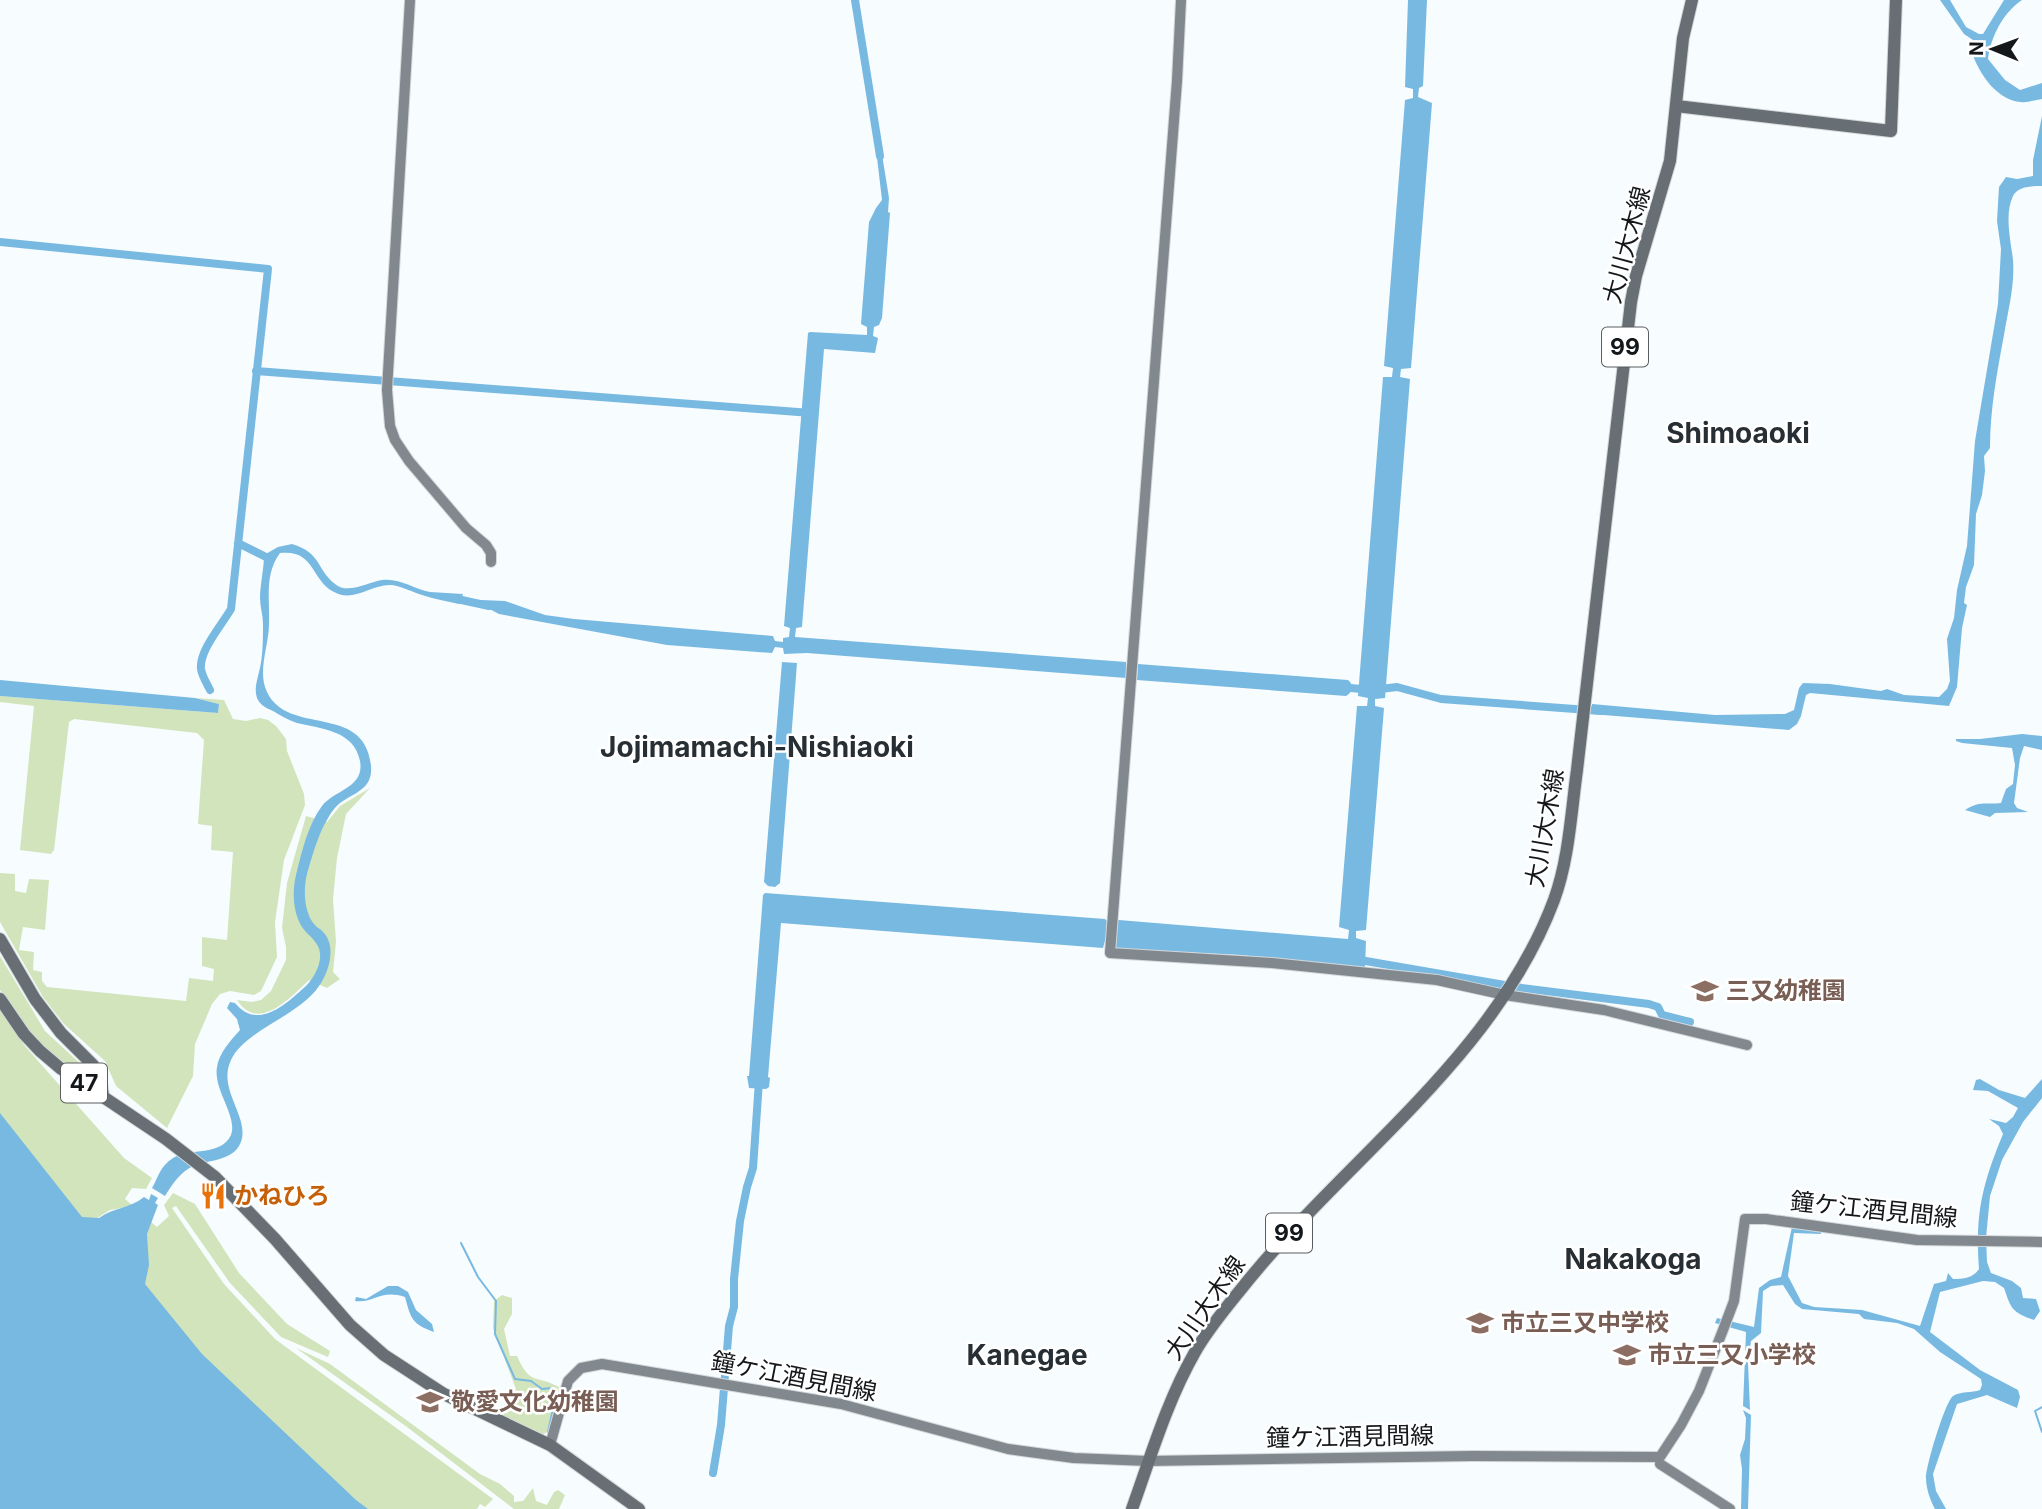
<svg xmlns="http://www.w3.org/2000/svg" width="2042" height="1509" font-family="Inter,'Noto Sans JP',sans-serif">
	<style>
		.green { fill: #d2e4bb }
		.water { fill: #78b9e2 }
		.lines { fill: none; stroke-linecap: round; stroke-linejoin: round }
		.stream { stroke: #78b9e2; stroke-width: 2 }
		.canal { stroke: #78b9e2; stroke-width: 8 }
		.secondary-casing { stroke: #d3d8db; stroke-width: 12 }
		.primary-casing { stroke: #d3d8db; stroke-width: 14 }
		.secondary { stroke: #82898e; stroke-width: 10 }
		.primary { stroke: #676f74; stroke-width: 12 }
		.labels { text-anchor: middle; stroke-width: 5; stroke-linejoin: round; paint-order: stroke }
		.shield { fill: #fff; stroke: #5b5d5f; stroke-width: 2 }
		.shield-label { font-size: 23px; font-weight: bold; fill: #15181b }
		.street-label { font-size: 24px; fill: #15181b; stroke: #fff }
		.education-label { font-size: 24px; font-weight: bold; fill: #785e54; stroke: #fff; text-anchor: start }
		.food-label { font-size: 24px; font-weight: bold; fill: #c56008; stroke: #fff; text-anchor: start }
		.quarter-label { font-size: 28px; font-weight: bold; fill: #272f35; stroke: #fff }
	</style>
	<rect width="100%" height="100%" fill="#f7fcff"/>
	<path class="green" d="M0,696L218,713L219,704L195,698L224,700L233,719L246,721L260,718L268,720L276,726L286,739L287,751L304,794L305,805L284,860L275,922L277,957L261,991L254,995L230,991L220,994L212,1004L195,1044L193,1076L167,1128L116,1086L105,1061L64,1024L43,997L0,922V873L15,874V891L26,893L29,879L49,880L45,930L23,927L19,950L34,952L33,970L42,972V981L47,987L186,1001L189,978L213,981L214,969L202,966V937L227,940L233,852L211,850L212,826L198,824L204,740L197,733L74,719L69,722L54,850L51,854L20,850L34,706L0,702Z
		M370,788L346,814L337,858L333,899L336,942L333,972L340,979L327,988L309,980C290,998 258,1033 237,1000L252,1002L261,1000L271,991L286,960V947L282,928L287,883L306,816L327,822L340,806Z
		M0,956L45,1031L86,1069L92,1084L54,1057L18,1019L0,990Z
		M0,1007L24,1045L124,1158L152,1178L146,1189L132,1188L125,1199L133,1206L110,1210L75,1232L0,1160Z
		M173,1193L195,1204L239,1273L287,1324L330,1351L328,1357L281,1337L230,1283L176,1206L172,1208L224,1284L275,1339L493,1499L485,1507L480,1504L477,1509H331L101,1263L151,1222L157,1227L169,1216L164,1205Z
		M502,1295L512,1298V1314L504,1329L510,1356H517C531,1388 537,1373 560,1388V1398L550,1431L543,1434L504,1416L502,1408L516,1389L493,1328L494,1301Z
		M296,1348L330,1364L480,1474L500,1484L514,1496V1502L523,1501L533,1488L536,1501L547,1505L554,1492L558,1490L565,1495L559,1509H514L407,1427Z"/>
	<path class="water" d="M1408,0H1427L1423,86L1419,88L1418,97L1432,103L1411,368L1401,369L1400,377L1410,379L1385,698L1375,699V706L1384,708L1366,930L1356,931V938L1366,941L1365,967L1361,969L1241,955L1117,949L1106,937L1103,948L781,923L768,1077L770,1078L769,1087L766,1089L749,1088L747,1076H749L763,895L765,893L1105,919L1107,921V930L1119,920L1348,939L1349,930L1339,927L1357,706H1367L1368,698L1358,696L1383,377H1392L1393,368L1384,366L1405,100L1413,98V89L1405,87Z
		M1940,0H1950L1966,27L1979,34H1983L2004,0H2022C2003,13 1991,36 1988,59L2005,80L2020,90L2042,83V99C2034,100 2028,103 2020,102C1994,99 1976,69 1970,46L1973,40L1964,34Z
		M2042,116V186C2032,186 2018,186 2013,196C2004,215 2011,241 2013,260C2015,285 2008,311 2004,335C1997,372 1990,410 1990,448L1984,456L1985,471L1982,495L1976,514L1974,565L1966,587L1964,603L1967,605L1962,628L1957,687L1949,706L1810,693L1806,695L1801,716L1797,724L1789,730L1591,714L1592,704L1715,715L1785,714L1794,710L1799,688L1803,683L1830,684L1881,691L1887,689L1904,695L1939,697L1947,689L1950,681L1947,639L1954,618L1957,590L1967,546L1975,441L1998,304L2001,249L1997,221L1999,187L2006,177L2017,179L2033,176V160Z
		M881,148L889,198L888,212L890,213L882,318L879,325L874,327L873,336L878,338L875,353L824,349L802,627L796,628L795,637L1126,662V678L807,653L784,654L783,648L775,647L772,653L667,645L499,614L480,604L481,600L505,601L545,615L574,619L773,636L775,641L783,642V638L789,637L790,628L784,626L808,333L810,332L867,335V327L861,324L869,222L876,208L882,200L876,149Z
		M292,544C322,553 316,569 335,584C348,595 368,582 382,580C400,578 414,589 430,592C441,593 452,593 463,594L462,597L466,599L465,602L459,604C447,601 434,599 422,595C412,592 401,586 391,585C371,584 354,603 334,592C310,579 315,549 280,553C264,575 270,599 269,624C269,645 257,672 267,692C288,737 365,702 371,766C373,789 355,792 340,803C335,807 330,814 327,820C319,832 311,860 307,874C303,890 304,913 315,925C317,928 321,929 323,932C337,946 329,972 319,986C299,1016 245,1030 231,1060C216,1091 254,1120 239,1146C229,1163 203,1159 188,1169C178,1175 170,1188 165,1196L152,1188C158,1178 160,1166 173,1158C190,1147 221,1157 231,1135C238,1116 213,1090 217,1067C219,1053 231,1040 240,1030L237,1019L227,1008L230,1002L235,1003C258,1031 286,1004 306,986C316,976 326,956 316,943C312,937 306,933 302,927C292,910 292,889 297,871C302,850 309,823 322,806C334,790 365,788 360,761C354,730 321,729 297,723C288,720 280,715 273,711C266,708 260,705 257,698C254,688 257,681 259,672C263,658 263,639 263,624C263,615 260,607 260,598C260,584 264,569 264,555L278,547Z
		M782,662L797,663L780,883L775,887L768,886L764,882Z
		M1138,664L1348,680L1351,683L1350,693L1346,696L1137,680Z
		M0,680L195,698L219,704L218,713L0,696Z
		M2022,734L2042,736V750L2024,746L2020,758L2014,803L2017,808L2028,812L1995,813L1990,817L1965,810C1981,800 1985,805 2001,803L2006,789L2013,784L2015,765L2012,748L1962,743L1956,741V739H1980Z
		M1980,1079L1999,1090L2025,1098L2042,1079V1098L2023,1122L2002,1160L1990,1196L1986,1238L1987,1262L1991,1273L2012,1281L2021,1288L2023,1298L2036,1299L2040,1311L2034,1320C2011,1312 2011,1308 2004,1288L1995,1282L1983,1281L1940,1292L1930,1332L1980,1370L2018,1390L2020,1397L2017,1408L1987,1395L1957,1404L1933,1474L1936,1491L1946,1509H1935C1930,1500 1926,1488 1926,1478C1926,1466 1945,1402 1953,1396C1960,1391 1972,1393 1980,1390L1982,1385L1981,1379L1940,1352L1914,1329L1897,1323L1864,1319L1859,1314L1802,1309L1795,1304L1783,1285L1771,1286L1763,1291L1761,1333L1751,1341L1748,1363L1750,1410L1743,1406L1746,1332L1715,1323L1717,1318L1754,1327L1759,1288L1770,1280L1781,1277L1792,1227L1821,1232V1234L1794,1233L1788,1276L1802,1303L1814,1307L1862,1310L1920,1326L1934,1284L1946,1281L1948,1273L1953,1279C1964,1279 1973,1278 1979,1269C1975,1214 1982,1185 2003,1134L1999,1126L1989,1119L2006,1123L2013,1117L2018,1108L1988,1091L1973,1090L1976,1080Z
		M0,1113L82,1217L99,1218C114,1207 129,1209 144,1197L149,1200L151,1194L158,1198L155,1203L158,1205L147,1234L149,1265L145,1284L202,1354L356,1500L368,1509H0Z
		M388,1286H398L408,1292L416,1310L432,1324L434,1332C412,1324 411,1319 405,1297C380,1289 376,1303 355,1301L356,1297L366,1299Z
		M1743,1410L1751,1415L1748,1509H1741L1742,1469L1740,1455L1745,1439L1746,1418Z"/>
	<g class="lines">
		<path class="stream" d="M461,1243L478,1277L496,1301L495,1334L515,1379L531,1381L542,1389L552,1388L553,1409L548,1432
			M2042,1407L2035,1411L2042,1432"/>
		<path class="canal" d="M855,0L880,156
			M0,242L268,269L231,609C221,626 199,651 201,669C202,676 207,684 210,690
			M256,371L811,413
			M238,543L268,558
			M457,599L489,606
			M1340,687L1372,690L1397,687L1441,699L1602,711
			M1354,959L1522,988L1649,1004L1658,1007L1662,1015L1690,1022
			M713,1473L721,1425L729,1326L734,1307V1279L740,1221L747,1187L753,1168L759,1081"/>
		<g class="secondary-casing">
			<path id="secondary" d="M410,0L387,390L390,426L395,440L409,461L466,528L486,545L491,553V562
				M1181,0L1177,81L1110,953L1272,963L1437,980L1505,995L1604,1010L1747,1045
				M550,1445L568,1381L581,1368L602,1364L841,1404L1008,1449L1074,1458L1148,1461L1472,1456L1660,1457L1681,1425L1699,1391L1723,1330L1734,1301L1745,1219H1766L1917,1240L2042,1242
				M1660,1464L1730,1509"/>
		</g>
		<g class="primary-casing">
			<path id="primary" d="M1676,106L1891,131L1896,0
				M0,939L35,999L61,1033L93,1065L100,1077L103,1096
				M0,999L24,1034L40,1051L60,1068L166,1139L215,1177L275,1239L350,1325L384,1355L444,1394L550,1445L639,1509
				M1132,1509C1151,1456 1167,1401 1195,1352C1208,1329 1225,1309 1242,1288C1344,1160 1495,1058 1554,900C1569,859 1571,813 1577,770L1631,302L1636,276L1670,161L1683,38L1692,0"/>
		</g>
		<use href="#secondary" class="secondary"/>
		<use href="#primary" class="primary"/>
	</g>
	<defs>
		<g id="school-bare" transform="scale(2.1)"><path d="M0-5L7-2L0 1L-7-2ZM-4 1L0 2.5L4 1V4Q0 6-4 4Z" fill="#8d6e63" stroke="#fff" stroke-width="2.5" paint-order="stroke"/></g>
		<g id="restaurant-bare" transform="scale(2.1)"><path d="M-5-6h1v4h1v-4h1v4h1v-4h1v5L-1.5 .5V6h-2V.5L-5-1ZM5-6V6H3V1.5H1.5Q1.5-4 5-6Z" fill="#e8710a" stroke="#fff" stroke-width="2.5" paint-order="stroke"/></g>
	</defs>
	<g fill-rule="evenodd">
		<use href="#school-bare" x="1705" y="991"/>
		<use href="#restaurant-bare" x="213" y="1196"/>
		<use href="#school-bare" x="1480" y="1323"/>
		<use href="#school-bare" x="1627" y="1355"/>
		<use href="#school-bare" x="430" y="1402"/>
	</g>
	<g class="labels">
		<g class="shield">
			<rect x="1602" y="327.5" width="46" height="39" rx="5"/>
			<rect x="61" y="1063.5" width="46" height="39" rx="5"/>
			<rect x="1266" y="1213.5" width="46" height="39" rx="5"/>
		</g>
		<g class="shield-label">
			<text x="1625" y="355">99</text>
			<text x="84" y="1091">47</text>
			<text x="1289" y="1241">99</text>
		</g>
		<g class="street-label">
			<text transform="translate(1627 245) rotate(-75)" y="8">大川大木線</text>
			<text transform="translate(1545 828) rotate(-80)" y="8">大川大木線</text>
			<text transform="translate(1874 1210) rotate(6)" y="8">鐘ケ江酒見間線</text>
			<text transform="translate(1205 1308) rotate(-55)" y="8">大川大木線</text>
			<text transform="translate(794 1377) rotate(11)" y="8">鐘ケ江酒見間線</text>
			<text transform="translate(1350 1437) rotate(-1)" y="8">鐘ケ江酒見間線</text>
		</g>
		<g class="education-label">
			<text x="1726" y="999">三又幼稚園</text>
			<text x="1501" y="1331">市立三又中学校</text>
			<text x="1648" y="1363">市立三又小学校</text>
			<text x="451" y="1410">敬愛文化幼稚園</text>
		</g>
		<g class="food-label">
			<text x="234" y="1204">かねひろ</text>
		</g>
		<g class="quarter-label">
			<text x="1738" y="443">Shimoaoki</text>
			<text x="757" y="757">Jojimamachi-Nishiaoki</text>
			<text x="1633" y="1269">Nakakoga</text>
			<text x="1027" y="1365">Kanegae</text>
		</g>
	</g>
	<g transform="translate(1993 49) rotate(271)" stroke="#ffffff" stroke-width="5" paint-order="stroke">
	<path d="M0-5L12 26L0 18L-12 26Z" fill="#15181b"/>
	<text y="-10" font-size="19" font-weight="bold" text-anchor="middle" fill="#15181b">N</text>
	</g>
</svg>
